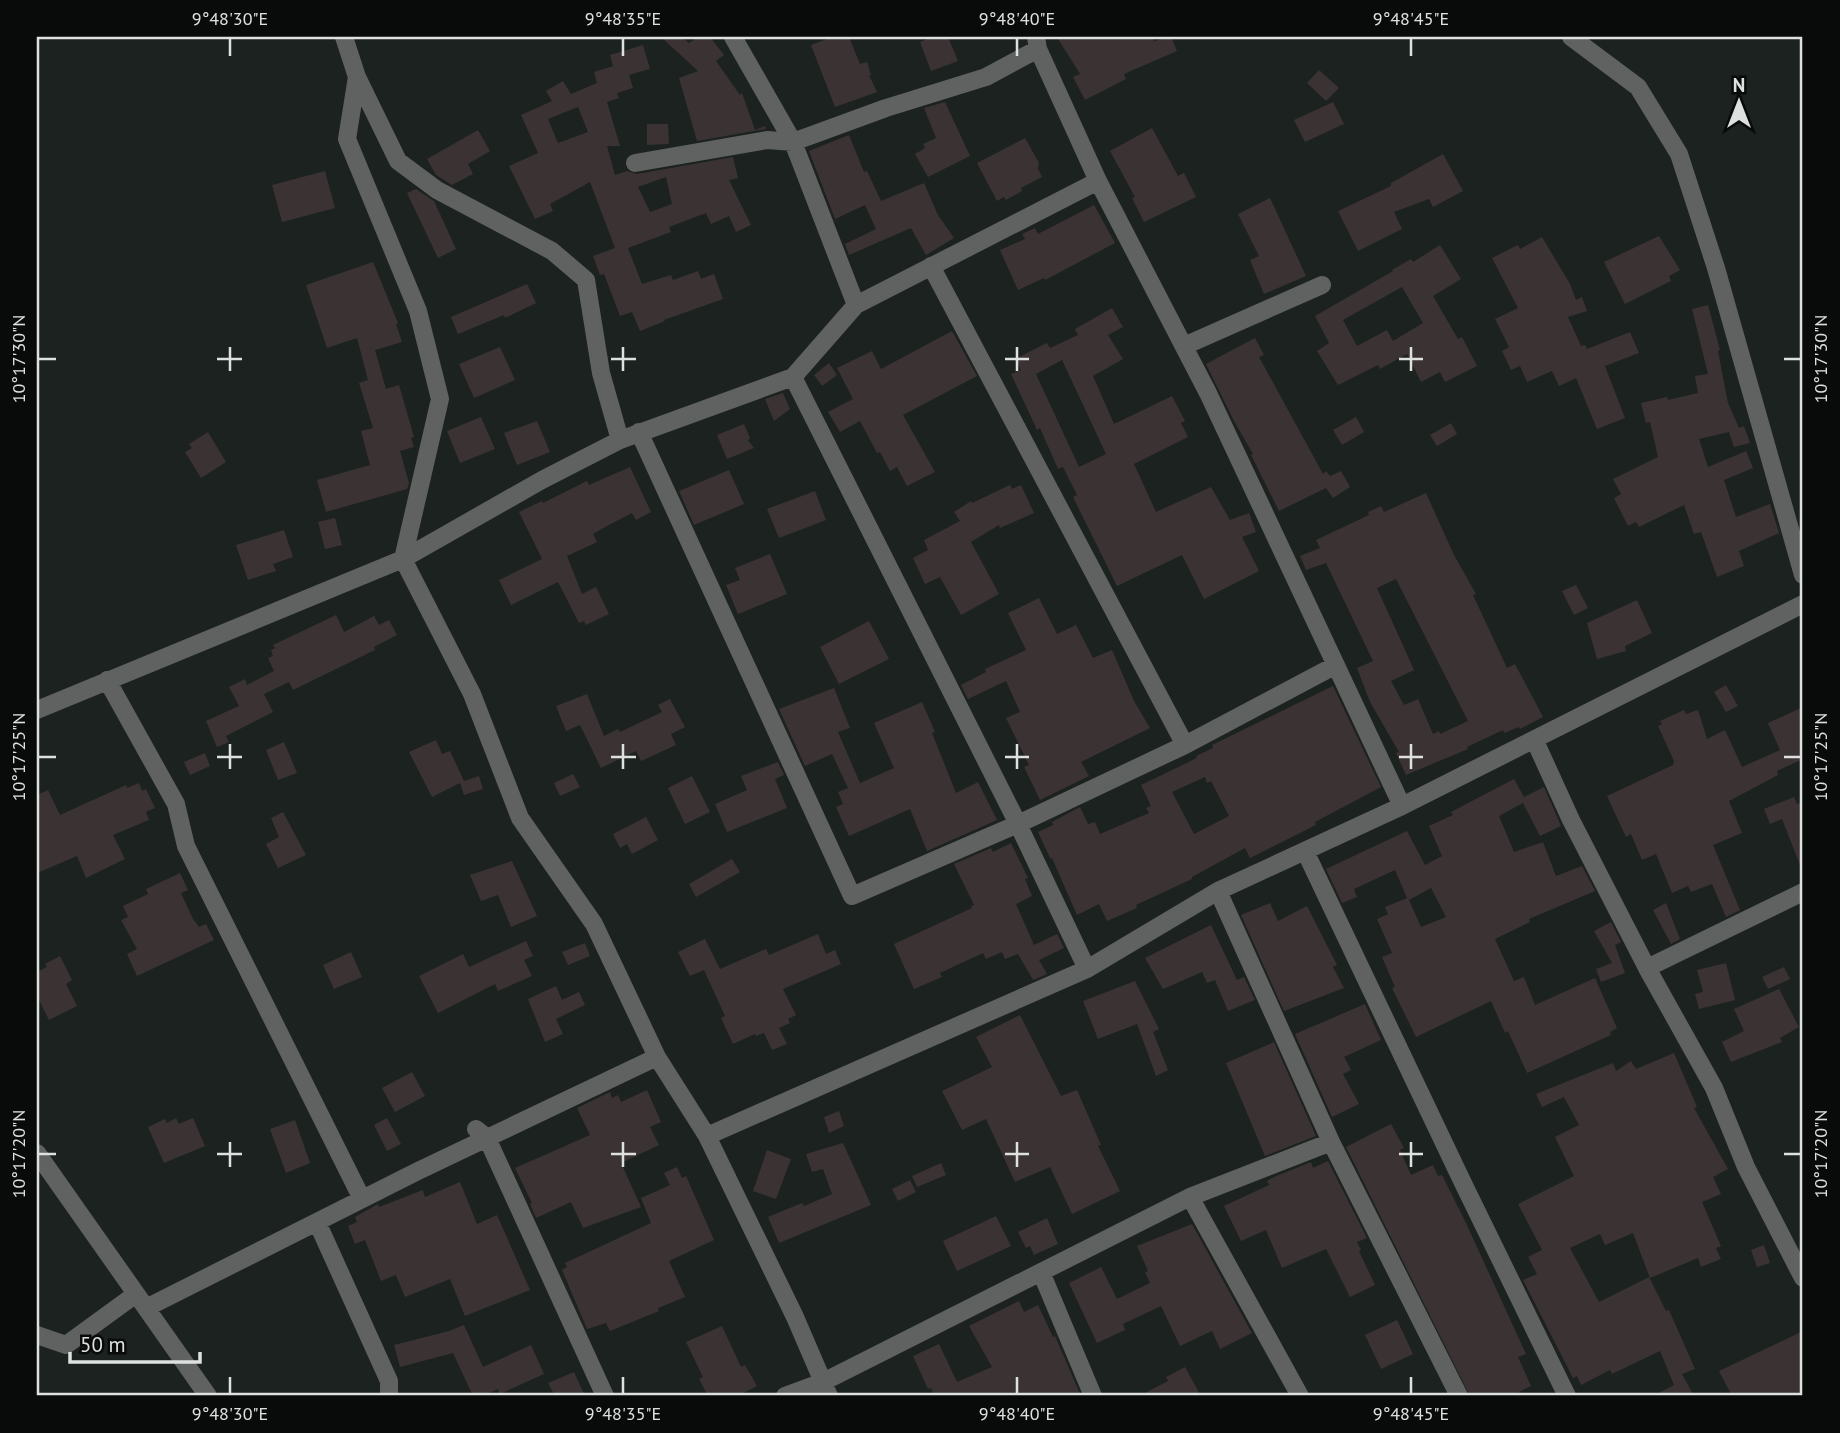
<svg xmlns="http://www.w3.org/2000/svg" width="1840" height="1433" font-family="'PT Sans',sans-serif">
	<style>
		.building { fill: #3b3333; fill-rule: evenodd }
		.lines { fill: none; stroke-linecap: round; stroke-linejoin: round }
		.minor { stroke: #5f6260; stroke-width: 18 }
		.ticks { fill: none; stroke: #dde1df; stroke-width: 2.5 }
		.neatline { fill: none; stroke: #dde1df; stroke-width: 2.5 }
		.ticks-label { font-size: 18px; text-anchor: middle; fill: #dde1df }
	</style>
	<rect width="100%" height="100%" fill="#1c221f"/>
	<path class="building" d="M661,37H682L689,43L698,37H710L724,55L716,61L740,95L742,93L755,130L765,126L766,129L697,141L679,78L698,71Z
		M832,37H849L860,64L867,62L871,75H869L877,92L835,107L811,45Z
		M932,37H948L958,61L931,71L920,42Z
		M1057,37H1152L1154,41L1171,37L1177,51L1124,74L1126,79L1085,100L1073,77L1080,74Z
		M643,45L650,69L629,75L633,88L617,93L619,98L607,102L620,146H607L615,175L627,171L637,174L733,157L738,178L729,180L751,225L736,232L729,216L711,224L706,213L669,227L671,232L628,248L642,284L671,275L673,280L698,271L701,279L714,274L723,299L664,320L665,321L640,331L632,312L620,316L604,274L600,275L593,256L615,248L590,182L550,204L553,211L535,219L509,166L538,153L521,115L552,101L546,91L563,81L571,94L597,83L594,72L613,66L610,55ZM578,107L588,132L558,143L548,119ZM666,177L672,204L650,212L638,187Z
		M1319,70L1339,88L1326,101L1307,83Z
		M945,102L970,156L928,177L915,154L925,148L923,144L936,138L924,108Z
		M1333,102L1344,124L1305,142L1294,120Z
		M647,124H668L669,144L647,145Z
		M1152,128L1178,176L1184,173L1196,197L1144,222L1132,198L1135,197L1110,151Z
		M478,130L490,151L463,167L468,164L473,174L452,185L436,175L427,159Z
		M849,135L864,172L867,171L881,201L924,183L938,215L954,238L926,255L911,228L849,255L845,244L876,229L865,205L835,219L809,151Z
		M1025,138L1039,163L1038,169L1042,177L1021,188L1022,191L1006,200L1004,197L997,201L977,163Z
		M1443,154L1463,191L1433,207L1429,199L1394,212L1402,229L1358,251L1338,211L1391,186V183Z
		M325,171L335,208L282,222L272,185Z
		M416,189L434,201L456,249L438,258L407,193Z
		M1270,198L1306,276L1264,294L1250,260L1259,256L1238,214Z
		M1094,205L1115,243L1045,280L1044,278L1018,290L1000,250L1025,239L1022,234L1035,228L1038,234Z
		M1659,236L1680,270L1669,276L1671,281L1625,304L1604,262Z
		M1542,237L1570,284L1576,300L1582,297L1587,311L1568,317L1581,346L1585,345L1587,349L1630,332L1639,353L1605,366L1625,418L1597,429L1576,378L1559,386L1552,371L1527,382L1520,366L1511,370L1502,351L1509,347L1495,319L1518,308L1492,258L1518,245L1520,249Z
		M1440,245L1461,279L1433,296L1458,339L1462,337L1477,366L1445,382L1440,372L1421,382L1407,354L1380,369L1378,365L1338,385L1317,351L1329,343L1315,316L1393,271L1392,270L1411,259L1413,262ZM1402,287L1423,323L1393,341L1387,330L1357,346L1343,320Z
		M373,262L398,323L396,324L402,342L375,350L386,389L399,385L414,437L411,438L414,447L400,451L409,483L407,489L326,512L317,480L370,465L361,431L373,428L359,383L368,380L357,338L327,348L306,285Z
		M527,284L536,303L505,318L504,315L458,334L451,317Z
		M1708,305L1720,350L1718,351L1728,403L1739,428L1744,426L1750,443L1734,447L1729,432L1699,439L1708,467L1746,451L1753,468L1724,480L1736,517L1770,504L1779,533L1739,551L1744,566L1717,577L1701,532L1694,534L1684,505L1639,527L1636,522L1628,526L1614,498L1621,494L1613,479L1658,457L1650,422L1646,423L1641,403L1667,397L1668,400L1698,393L1695,376L1708,374L1692,309Z
		M1112,308L1123,327L1108,335L1123,359L1093,376L1114,424L1172,396L1185,421L1181,423L1188,437L1134,464L1156,512L1211,487L1230,520L1249,513L1256,532L1242,537L1259,571L1204,599L1182,555L1117,586L1073,497L1077,495L1063,467L1058,469L1040,428L1037,430L1011,374L1021,370L1015,359L1047,343L1050,348L1078,335L1075,329ZM1062,360L1106,454L1079,467L1036,374Z
		M952,331L977,376L903,415L935,472L907,486L897,467L890,471L880,452L877,453L860,421L840,432L828,412L853,399L837,368L872,351L881,369Z
		M1255,338L1264,355L1259,357L1323,474L1326,471L1330,476L1341,471L1350,487L1333,498L1326,488L1279,511L1251,455L1253,454L1234,421L1206,364Z
		M500,347L515,380L474,398L459,364Z
		M829,363L837,375L822,386L814,375Z
		M783,393L790,409L774,421L765,399Z
		M481,417L495,449L460,463L447,431Z
		M1356,417L1364,432L1342,445L1333,430Z
		M537,421L550,452L517,465L504,433Z
		M1451,423L1457,434L1437,446L1430,435Z
		M744,424L750,438L748,440L754,448L727,459L717,435Z
		M208,432L226,462L201,478L185,452L192,448L189,444Z
		M630,467L651,512L636,520L632,513L607,526L593,534L597,542L567,556L582,594L596,587L609,614L586,625L584,621L579,623L558,582L511,605L499,580L542,559L519,512L542,501L543,503L587,481L589,485Z
		M729,470L744,504L694,525L679,491Z
		M1010,485L1012,489L1021,485L1034,513L1000,528L999,525L971,542L999,594L961,615L940,577L925,584L913,558L928,550L924,540L960,521L954,512L971,501L972,503Z
		M815,491L826,520L779,538L767,509Z
		M1426,493L1454,555L1476,594L1473,595L1507,668L1515,664L1543,717L1520,729L1519,727L1504,733L1503,730L1467,747L1468,749L1406,775L1396,753L1399,752L1370,702L1357,668L1373,661L1326,563L1306,570L1300,556L1320,548L1316,540L1369,515L1368,512L1381,506L1384,512ZM1396,579L1468,721L1440,734L1439,731L1433,734L1418,699L1404,705L1391,681L1414,670L1377,588Z
		M335,518L342,545L325,549L318,522Z
		M284,530L293,557L273,564L276,571L248,580L236,545Z
		M770,554L787,594L738,614L726,585L740,580L735,568Z
		M1576,585L1588,608L1574,615L1562,591Z
		M1039,598L1057,634L1076,625L1093,658L1112,650L1134,701L1150,728L1081,762L1089,776L1040,800L1024,767L1029,765L1006,718L1020,712L1006,681L968,699L961,685L986,672L985,669L1026,650L1008,613Z
		M1637,600L1652,633L1625,646L1626,651L1597,659L1587,623Z
		M336,615L344,632L374,616L379,625L389,620L397,635L374,647L375,650L293,690L289,682L264,694L273,712L226,736L229,742L217,747L206,721L239,706L229,687L245,679L247,685L274,671L268,658L273,656L271,650L275,648L273,645Z
		M869,621L889,659L839,684L820,647Z
		M1726,685L1738,706L1726,712L1714,692Z
		M1333,686L1381,787L1315,822L1316,825L1250,858L1245,848L1192,877V879L1136,905L1137,908L1107,921L1099,904L1077,915L1052,858H1050L1038,832L1053,825L1052,822L1080,807L1088,824L1095,822L1100,834L1149,813L1146,808L1151,806L1141,785L1197,758L1196,756L1213,748L1212,745ZM1205,777L1207,783L1211,781L1229,816L1194,834L1172,792Z
		M834,688L850,728L838,732L860,783L894,768L874,723L922,702L935,732L932,733L956,793L978,782L997,820L927,851L910,809L849,836L836,807L843,804L838,792L848,788L832,754L805,766L779,709Z
		M587,694L604,736L618,729L620,732L662,712L658,705L670,699L685,727L671,734L676,745L641,761L636,751L601,768L580,725L566,731L556,706Z
		M1803,707V759L1777,771L1778,775L1729,801L1742,833L1713,845L1740,910L1726,917L1712,884L1691,892L1688,886L1672,893L1656,854L1642,860L1631,834L1626,837L1607,796L1673,765L1674,761L1658,726L1662,724L1660,721L1684,710L1686,714L1698,710L1707,739L1725,730L1742,767L1780,750L1768,723Z
		M436,740L442,754L450,751L464,781L479,776L483,789L464,795L460,783L432,797L409,752Z
		M284,742L297,773L278,780L266,750Z
		M205,753L210,766L190,775L184,762Z
		M778,762L784,775L775,779L787,808L727,832L715,804L747,790L741,776Z
		M573,774L580,787L560,796L554,783Z
		M692,776L710,812L685,824L668,788Z
		M1514,779L1524,797L1544,787L1561,826L1540,836L1523,803L1499,816L1514,852L1543,842L1556,876L1582,866L1595,891L1529,919L1530,922L1495,939L1514,981L1524,977L1535,1005L1595,978L1617,1028L1610,1032L1611,1035L1527,1073L1508,1031L1505,1033L1491,1001L1416,1037L1392,988L1395,987L1382,957L1392,953L1377,919L1388,914L1385,907L1407,898L1395,870L1354,889L1357,897L1342,903L1326,869L1407,831L1425,865L1442,856L1429,826L1453,815L1451,812ZM1431,888L1446,917L1421,927L1409,900Z
		M139,783L142,791L146,789L155,808L146,812L149,820L113,835L125,859L86,878L77,856L37,873V795L48,790L60,815L126,785L127,788Z
		M1794,797L1797,804L1803,802L1802,870L1782,819L1770,824L1764,809Z
		M283,812L306,855L278,868L266,844L279,837L271,818Z
		M646,817L658,840L632,854L627,844L620,848L613,834Z
		M1011,843L1028,878L1025,879L1032,896L1016,904L1034,945L1057,934L1064,948L1039,960L1047,974L1033,980L1018,954L1005,959L1002,952L986,959L983,953L940,973L942,977L914,989L894,944L972,908L971,906L974,905L954,864L991,848L993,852Z
		M732,859L740,872L696,897L689,884Z
		M512,861L537,916L511,927L498,895L481,901L470,875Z
		M180,873L188,890L181,893L193,919L199,927L206,924L214,940L137,976L127,954L137,949L121,920L128,917L123,906L148,894L146,889Z
		M1270,903L1278,921L1307,906L1337,965L1333,967L1344,988L1284,1011L1241,915Z
		M1666,903L1680,939L1671,944L1653,910Z
		M1611,922L1621,942L1615,945L1625,973L1601,982L1596,969L1612,963L1594,931Z
		M1211,925L1237,980L1244,977L1255,1000L1228,1011L1215,980L1207,983L1202,972L1163,989L1145,958Z
		M818,934L826,954L835,950L841,964L783,989L796,1015L788,1019L790,1023L779,1028L787,1044L772,1050L764,1033L756,1036L755,1034L733,1044L721,1018L725,1016L704,970L690,976L678,952L705,939L720,969L766,949L769,955Z
		M526,941L533,956L524,960L532,976L498,991L495,984L438,1013L419,976L463,954L469,967Z
		M585,943L590,956L568,965L562,952Z
		M351,952L362,977L334,989L323,965Z
		M60,956L72,980L66,984L77,1006L49,1020L37,996V972L47,967L45,964Z
		M1726,963L1735,1000L1699,1009L1695,994L1703,992L1697,970Z
		M1784,967L1790,979L1768,989L1762,977Z
		M1135,981L1159,1029L1153,1032L1168,1070L1156,1076L1137,1024L1098,1039L1083,1001Z
		M556,986L562,1000L579,992L585,1005L556,1019L563,1034L545,1042L528,999Z
		M1779,989L1799,1027L1780,1038L1782,1042L1731,1062L1722,1042L1744,1031L1734,1009Z
		M1365,1004L1381,1040L1344,1057L1351,1070L1343,1074L1359,1104L1332,1117L1295,1034Z
		M1020,1015L1061,1096L1077,1090L1101,1145L1098,1146L1120,1191L1072,1214L1050,1167L1015,1182L986,1119L962,1130L942,1091L992,1067L976,1037Z
		M1274,1042L1316,1136L1265,1156L1226,1063Z
		M1674,1053L1697,1107L1694,1108L1728,1169L1713,1177L1721,1194L1702,1202L1721,1246L1716,1248L1721,1259L1701,1267L1698,1258L1650,1278L1633,1233L1605,1245L1600,1234L1570,1248L1599,1302L1649,1277L1666,1311L1669,1310L1695,1369L1682,1374L1694,1396H1653L1674,1385L1660,1351L1612,1374L1610,1370L1581,1385L1577,1376L1573,1378L1523,1280L1537,1274L1528,1257L1542,1250L1518,1204L1574,1176L1555,1137L1579,1125L1564,1097L1542,1107L1536,1094L1613,1063L1616,1071L1631,1061L1636,1069Z
		M412,1072L425,1096L395,1112L382,1088Z
		M647,1090L661,1122L650,1127L659,1145L621,1163L641,1207L583,1228L571,1202L536,1218L530,1204L532,1203L515,1168L590,1135L577,1108L610,1092L612,1098L618,1095L621,1102Z
		M839,1111L844,1126L829,1133L824,1117Z
		M176,1118L179,1124L193,1118L205,1146L164,1163L148,1127L165,1119L167,1123Z
		M387,1118L401,1144L387,1151L374,1125Z
		M295,1120L310,1163L286,1173L270,1129Z
		M1391,1124L1404,1148L1400,1150L1411,1175L1433,1165L1438,1176L1442,1175L1466,1223L1526,1354L1518,1357L1531,1386L1519,1392L1521,1396H1470L1346,1147Z
		M843,1143L871,1205L779,1243L768,1217L802,1203L804,1206L832,1194L823,1169L812,1172L806,1154Z
		M767,1150L791,1159L776,1199L753,1191Z
		M1328,1161L1367,1238L1357,1242L1361,1250L1359,1251L1375,1285L1350,1297L1326,1249L1282,1268L1266,1230L1241,1241L1224,1206L1269,1185L1267,1181L1274,1177L1311,1162L1313,1168Z
		M941,1163L946,1175L917,1187L912,1176Z
		M677,1167L682,1178L686,1176L714,1240L669,1261L685,1297L658,1308L659,1311L610,1331L606,1323L587,1329L562,1270L567,1267L565,1263L651,1223L641,1198L670,1185L664,1173Z
		M910,1180L916,1192L898,1201L892,1189Z
		M460,1182L477,1224L497,1215L530,1290L465,1316L450,1279L405,1297L396,1275L381,1281L365,1240L355,1244L348,1226L357,1222L355,1217L378,1204L379,1207L423,1190L425,1197Z
		M996,1216L1011,1246L957,1271L943,1241Z
		M1047,1218L1058,1244L1034,1255L1030,1246L1026,1248L1018,1232Z
		M1192,1224L1252,1333L1220,1349L1212,1331L1180,1346L1161,1306L1123,1324L1125,1330L1097,1343L1069,1283L1101,1267L1117,1299L1150,1283L1145,1272L1148,1271L1137,1246Z
		M1764,1245L1770,1263L1757,1267L1751,1250Z
		M1019,1301L1024,1312L1038,1305L1053,1337L1055,1336L1081,1396H925L933,1393L931,1388L928,1389L913,1356L939,1344L957,1382L992,1367L969,1326Z
		M1397,1320L1413,1354L1381,1369L1365,1335Z
		M464,1325L483,1367L531,1345L544,1374L500,1394L498,1389L482,1396H473L453,1353L400,1367L394,1345L449,1331Z
		M722,1326L741,1367L745,1365L757,1386L738,1396H708L699,1379L703,1377L686,1342Z
		M1803,1331V1396H1732L1719,1371Z
		M1185,1367L1201,1396H1139L1168,1381L1166,1377Z
		M574,1372L585,1396H555L548,1383Z"/>
	<g class="lines">
		<path class="minor" d="M344,37L357,77L347,139L418,311L440,399L403,559L472,694L520,818L594,924L657,1057L707,1136L795,1317L829,1396
			M1571,37L1638,87L1679,154L1716,268L1803,575
			M1038,49L1098,181L1208,393L1402,806
			M357,77L398,161L437,190L552,251L586,280L601,373L620,440
			M635,163L767,140L793,142L886,108L986,77L1038,49L1036,37
			M931,266L1185,745
			M856,305L1098,181
			M1184,346L1322,285
			M793,377L1018,824L1087,969
			M639,432L852,896L1018,824L1185,745L1336,665
			M107,680L176,804L186,846L362,1199
			M37,710L403,559L542,480L620,440L793,377L856,305L793,142L733,37
			M1535,741L1571,820L1647,968
			M1305,851L1463,1183L1567,1396
			M1218,891L1331,1142L1459,1396
			M1803,892L1647,968L1714,1088L1746,1167L1803,1278
			M476,1129L487,1138L605,1396
			M707,1136L1087,969L1218,891L1402,806L1803,604
			M37,1153L208,1396
			M1190,1197L1300,1396
			M317,1222L389,1381V1396
			M1041,1272L1093,1396
			M146,1308L418,1171L657,1057
			M37,1335L66,1345L136,1294
			M785,1396L823,1382L1190,1197L1331,1142"/>
	</g>
	<path class="ticks" d="M230,38V56M623,38V56M1017,38V56M1411,38V56M230,347V371M623,347V371M1017,347V371M1411,347V371M38,359H56M217,359H242M611,359H636M1005,359H1029M1399,359H1423M1784,359H1801M230,744V769M623,744V769M1017,744V769M1411,744V769M38,757H56M217,757H242M611,757H636M1005,757H1029M1399,757H1423M1784,757H1801M230,1142V1167M623,1142V1167M1017,1142V1167M1411,1142V1167M38,1154H56M217,1154H242M611,1154H636M1005,1154H1029M1399,1154H1423M1784,1154H1801M230,1377V1394M623,1377V1394M1017,1377V1394M1411,1377V1394"/>
	<rect width="1840" height="1433" fill="none" stroke="#080b09" stroke-width="77"/>
	<g transform="translate(1739 102)" stroke="#080b09" stroke-width="5" paint-order="stroke">
	<path d="M0-5L12 26L0 18L-12 26Z" fill="#dde1df"/>
	<text y="-10" font-size="19" font-weight="bold" text-anchor="middle" fill="#dde1df">N</text>
	</g>
	<path d="M70 1352v10h130v-10" fill="none" stroke="#dde1df" stroke-width="3.5"/>
	<text x="80" y="1352" font-size="21" fill="#dde1df" stroke="#080b09" stroke-width="5" paint-order="stroke">50 m</text>
	<rect x="38" y="38" width="1763" height="1356" class="neatline"/>
	<g class="ticks-label">
		<text x="230" y="25">9°48'30"E</text>
		<text x="623" y="25">9°48'35"E</text>
		<text x="1017" y="25">9°48'40"E</text>
		<text x="1411" y="25">9°48'45"E</text>
		<text transform="translate(19 359) rotate(-90)" y="6">10°17'30"N</text>
		<text transform="translate(1821 359) rotate(-90)" y="6">10°17'30"N</text>
		<text transform="translate(19 757) rotate(-90)" y="6">10°17'25"N</text>
		<text transform="translate(1821 757) rotate(-90)" y="6">10°17'25"N</text>
		<text transform="translate(19 1154) rotate(-90)" y="6">10°17'20"N</text>
		<text transform="translate(1821 1154) rotate(-90)" y="6">10°17'20"N</text>
		<text x="230" y="1420">9°48'30"E</text>
		<text x="623" y="1420">9°48'35"E</text>
		<text x="1017" y="1420">9°48'40"E</text>
		<text x="1411" y="1420">9°48'45"E</text>
	</g>
</svg>
